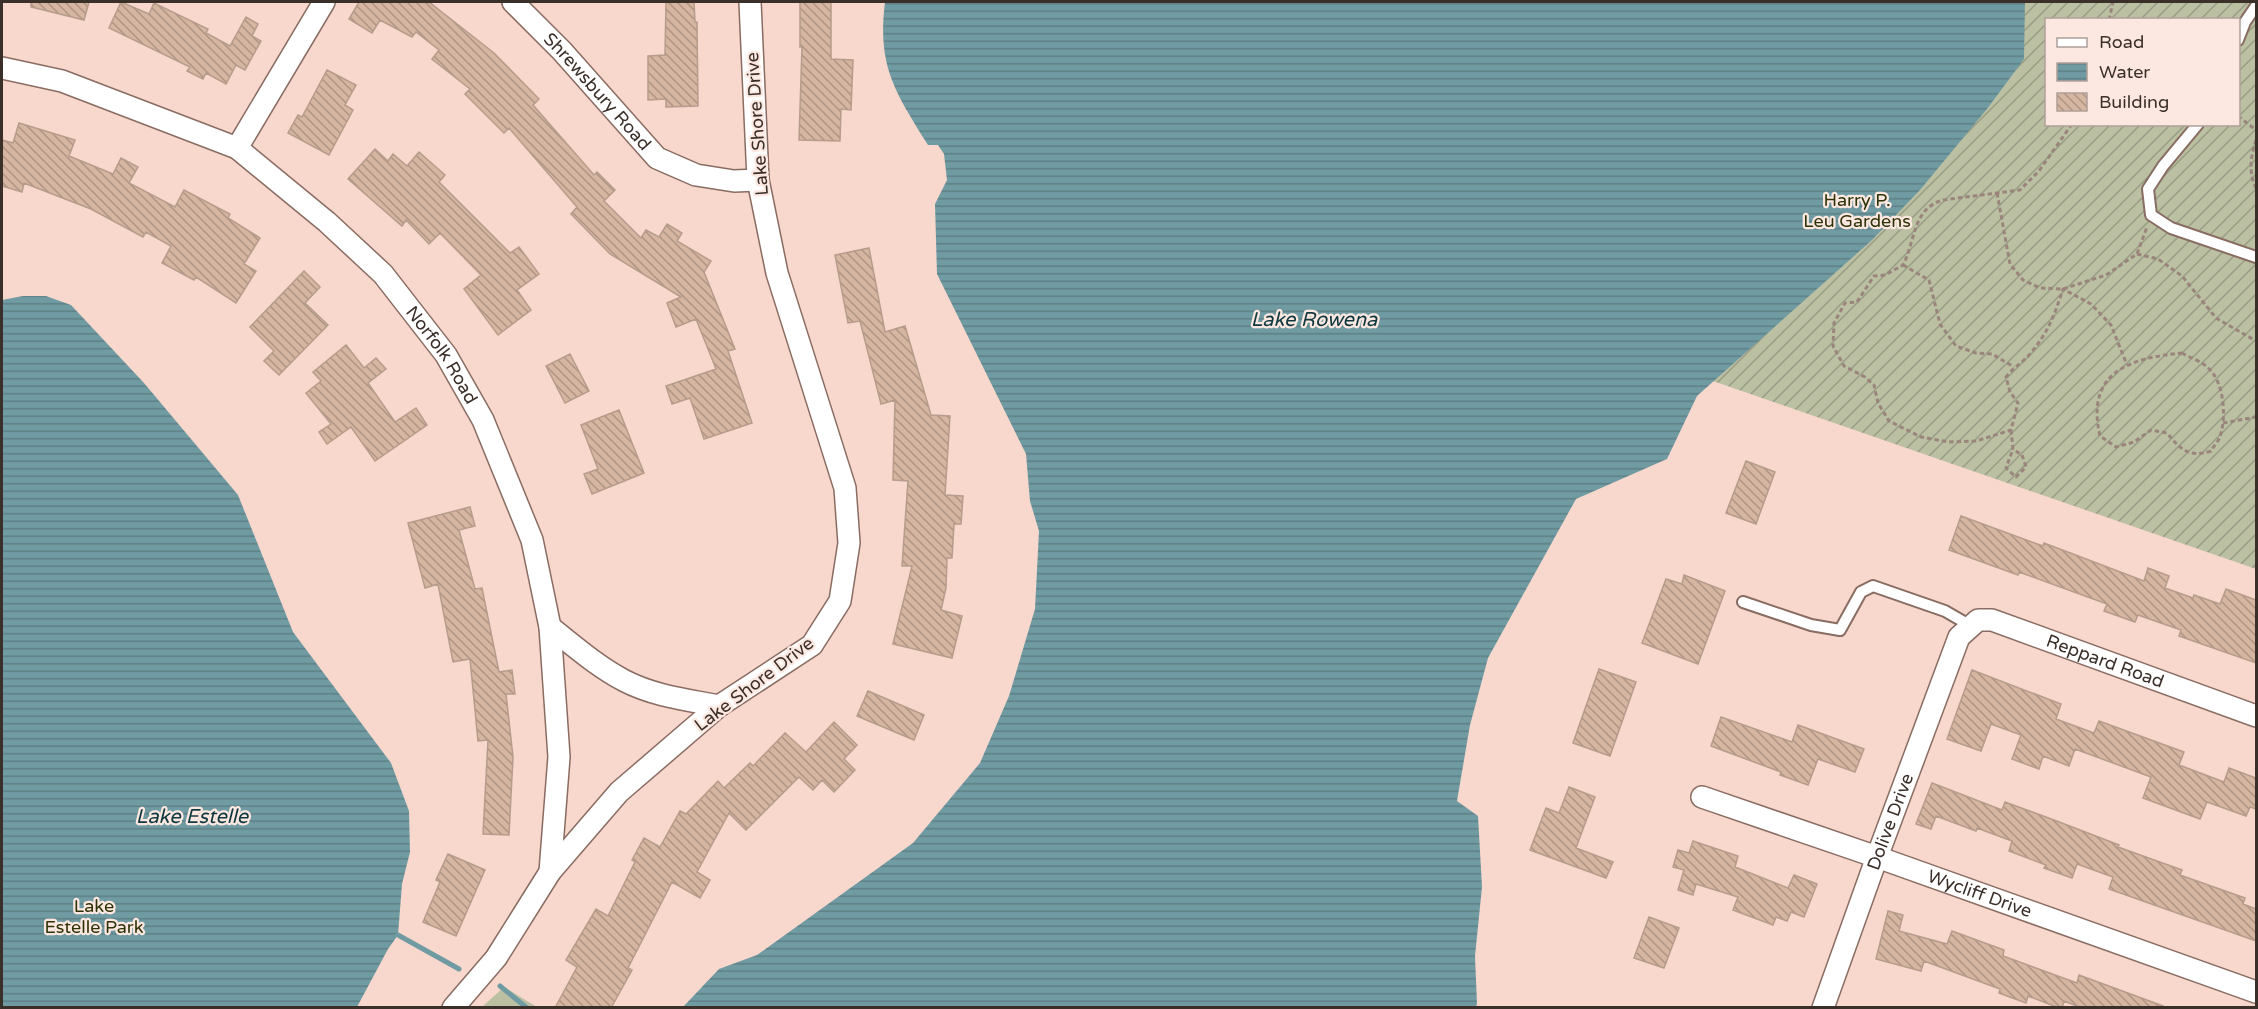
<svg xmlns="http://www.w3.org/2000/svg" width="2258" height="1009" font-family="'Varela Round',sans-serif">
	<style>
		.green { fill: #bbc0a3 }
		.garden { fill: url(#garden-furrows); fill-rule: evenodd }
		.water { fill: url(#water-rules) }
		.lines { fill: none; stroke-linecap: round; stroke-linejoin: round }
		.stream { stroke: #709ba3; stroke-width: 5 }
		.building { fill: url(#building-back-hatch); stroke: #b69c8b; stroke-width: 1.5 }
		.service-casing { stroke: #896c62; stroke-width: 14 }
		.minor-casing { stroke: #896c62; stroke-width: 24 }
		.path { stroke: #9a847c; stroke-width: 3; stroke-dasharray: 4.5 3; stroke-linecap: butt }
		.service { stroke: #fff; stroke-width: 10 }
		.minor { stroke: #fff; stroke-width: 21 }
		.labels { text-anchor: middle; stroke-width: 4.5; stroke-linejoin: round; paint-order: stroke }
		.street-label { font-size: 18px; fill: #3b2f2a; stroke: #fce8e1 }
		.park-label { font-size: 18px; fill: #2e3307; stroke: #fce8e1 }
		.water-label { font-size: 20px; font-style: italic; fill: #0e373f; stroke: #fce8e1 }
	</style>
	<defs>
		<pattern id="garden-furrows" width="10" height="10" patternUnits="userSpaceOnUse" patternTransform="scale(1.5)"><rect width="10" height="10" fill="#bbc0a3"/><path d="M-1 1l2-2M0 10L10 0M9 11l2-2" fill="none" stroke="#999c85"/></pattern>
		<pattern id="water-rules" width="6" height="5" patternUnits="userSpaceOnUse" patternTransform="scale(1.5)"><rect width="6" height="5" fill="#709ba3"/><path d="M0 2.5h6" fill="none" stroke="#5d7f85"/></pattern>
		<pattern id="building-back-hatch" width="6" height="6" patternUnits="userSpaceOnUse" patternTransform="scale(1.5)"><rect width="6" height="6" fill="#d6b6a1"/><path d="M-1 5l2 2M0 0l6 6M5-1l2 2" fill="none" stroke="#af9483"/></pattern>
	</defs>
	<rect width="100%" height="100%" fill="#f8d7cc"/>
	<path class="green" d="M504,987L537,1007H482Z"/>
	<path class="garden" d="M1615,2H2256V569L1508,310ZM2046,20H2238V124H2046Z"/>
	<path class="water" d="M885,2H2025L2024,59L1987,109L1920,190L1872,240L1697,396L1667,459L1576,499L1488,658L1470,725L1457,801L1478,816L1482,887L1475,956L1477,1004L1476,1007H683L719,969L757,955L913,843L980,763L1009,696L1035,609L1039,531L1030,501L1026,454L937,274L935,204L947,180L944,154L938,145H928C895,92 877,66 885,2Z
		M23,296H46L71,305L144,383L238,495L293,632L391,763L409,811L410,852L402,884L398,935L388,949L357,1007H2V300Z"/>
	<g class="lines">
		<path class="stream" d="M398,935L459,969
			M500,986L527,1008"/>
	</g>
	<path class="building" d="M31,2H89L84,20L31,7Z
		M121,2L149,14L154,3L208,29L206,33L230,46L246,17L258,24L252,36L261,41L245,70L236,65L226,84L206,73L203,79L187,71L190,67L109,28Z
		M359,2H429L494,53L539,99L533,105L594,175L597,172L615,190L604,201L641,238L646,230L659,237L667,224L682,233L677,241L711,261L704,272L735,349L728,351L752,423L704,439L690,398L672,404L666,386L716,369L696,319L676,327L667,303L681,297L610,254L571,214L577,207L509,128L504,133L465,94L470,89L432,59L439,50L416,32L412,37L380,20L372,33L349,19Z
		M666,2H694L695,22H697L698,106L666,107V99L648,100V56L665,55Z
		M800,2H831V59L853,60L851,110L841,109L840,141L799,140L802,47H800Z
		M327,70L356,85L345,105L353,110L329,155L288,133L298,115L302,117Z
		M19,123L75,140L69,156L113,174L121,158L138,167L129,183L175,207L184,190L230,214L228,218L260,238L244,264L256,271L236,303L196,277L194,280L162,263L171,246L146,232L143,237L91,209L24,183L22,192L2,186V140L13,143Z
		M375,149L388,161L393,154L407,166L419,152L445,175L439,182L510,253L519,247L539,274L517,290L531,310L498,335L464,289L481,275L440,233L429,244L406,220L402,226L348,179Z
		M869,248L885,332L905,326L931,415L950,416L945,495L963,496L961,524H954L952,558H947L946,588L941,610L962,616L952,658L893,644L912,566H902L908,481L893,480L895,400L881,404L860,321L848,323L835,255Z
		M304,271L320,287L305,303L328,325L279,375L264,361L274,351L250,327Z
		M346,345L364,368L376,358L386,369L368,383L395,422L416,408L427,425L375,461L351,427L327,444L319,432L331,424L306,393L321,381L313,372Z
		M570,354L589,391L565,403L546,366Z
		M619,410L644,473L592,494L584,474L598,469L581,425Z
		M1746,461L1775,472L1756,524L1726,513Z
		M470,507L475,526L459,530L475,589L482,588L499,672L512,670L515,694H506L513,757L509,835L483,834L488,740L478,741L470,659L453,662L438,584L425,588L408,523Z
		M1961,516L2043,546L2044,543L2144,581L2148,568L2169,576L2165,588L2193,598L2194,595L2220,604L2226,589L2256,600V663L2179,636L2181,630L2138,615L2135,622L2104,611L2107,604L2019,572L2018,575L1949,550Z
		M1684,575L1725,591L1698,664L1642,643L1666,579L1682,584Z
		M1599,669L1636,682L1610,756L1573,743Z
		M1972,670L2061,704L2056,719L2094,733L2099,721L2184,752L2179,765L2224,782L2229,768L2256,778V809L2250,807L2246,816L2207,802L2200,819L2143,798L2151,777L2075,749L2069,766L2043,756L2039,769L2012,759L2021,735L1991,724L1981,751L1947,739Z
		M868,691L924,715L914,740L857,716Z
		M1721,717L1792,742L1798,725L1864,749L1855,772L1818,759L1808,785L1780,775L1781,772L1711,746Z
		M834,722L857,745L844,759L855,770L834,792L822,780L813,790L799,777L746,830L729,813L697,872L710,880L700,898L672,882L628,968L632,970L611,1008H555L577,967L566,960L596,909L608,916L635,862L632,860L644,838L660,847L680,811L686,814L718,781L724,788L750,763L753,766L785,733L806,752Z
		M1932,783L2002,810L2005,802L2054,820L2119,845L2118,847L2182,870L2180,875L2245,898L2243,904L2256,909V941L2109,889L2113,877L2077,864L2072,878L2044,868L2046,865L2009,851L2012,841L1977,828L1976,831L1936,816L1931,829L1916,824Z
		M1569,787L1595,797L1576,848L1613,862L1606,878L1530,850L1546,808L1559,813Z
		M1693,841L1738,856L1735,867L1788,888L1794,875L1817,884L1804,917L1791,912L1787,921L1776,917L1773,925L1733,910L1738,897L1696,884L1693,895L1678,890L1684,870L1673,867L1678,850L1689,853Z
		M448,854L485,870L456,936L423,922L440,882L436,880Z
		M1888,911L1903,915L1899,931L1947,944L1952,931L2004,950L2003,956L2077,983L2079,975L2163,1006L2162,1008H2082L2064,1001L2062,1008H2059L2028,996L2026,1003L1999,993L2000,989L1924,961L1921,971L1876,959Z
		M1649,917L1679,928L1664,968L1634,958Z"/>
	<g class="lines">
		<g class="service-casing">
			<path id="service" d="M2238,40L2245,22L2256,6
				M2198,124L2163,166L2148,189L2151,215L2171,228L2256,257
				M1743,602L1811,625L1840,630L1861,592L1873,586L1945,611L1971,626"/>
		</g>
		<g class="minor-casing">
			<g id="minor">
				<path id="s1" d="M513,2L562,51L657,158L696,175L734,181L758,180"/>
				<path id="s2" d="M2,68L62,81L237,148L327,222L383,274L446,355L483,420L532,540L550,627L559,757L550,872"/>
				<path d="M237,148L324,2"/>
				<path d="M550,627C574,646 598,667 625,681C654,696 688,700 719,706"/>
				<path id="s3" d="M1702,797L1877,857L2256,992"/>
				<path d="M453,1008L496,958L550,872L619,792L719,706L812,645L840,601L849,543L845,488L777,273L758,180L750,2"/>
				<path id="s4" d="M1823,1008L1877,857L1959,637L1978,620H1992L2256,716"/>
			</g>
		</g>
		<path class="path" d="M2109,20L2113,2
			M2238,116L2256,130
			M2072,124L2039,171L2020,190L1943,200C1912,209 1916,240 1903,265L1885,275L1874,276L1857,302L1845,303L1834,323L1833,346L1844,366L1865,377L1874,385L1878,403L1889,421L1921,437L1949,442L1976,441L2011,430L2018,403L2010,392L2006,377C2013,368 2023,362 2030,354C2049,331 2054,316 2063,289L2091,304L2111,325L2127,365
			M2256,140C2251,156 2248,172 2256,188
			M1997,193L2010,264L2023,280L2040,288L2063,289L2106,275L2137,254L2147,227
			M2137,254L2158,259L2182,276L2216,318L2256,341
			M1903,265L1929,280L1940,324L1956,346L1976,353L1992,354L2014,367
			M2182,353C2190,358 2201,361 2207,367C2225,381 2227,420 2219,439C2217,443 2213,447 2211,451C2189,458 2181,450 2167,433L2151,430L2134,442L2116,447L2100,436C2085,372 2130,358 2182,353Z
			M2223,423L2256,417
			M2011,430L2013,449L2022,455L2026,467L2016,477L2006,468L2013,449"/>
		<use href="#service" class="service"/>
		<use href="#minor" class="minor"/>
	</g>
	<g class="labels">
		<g class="street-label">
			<text dy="6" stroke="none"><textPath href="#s1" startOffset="123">Shrewsbury Road</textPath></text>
			<text transform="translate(757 124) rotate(-94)" y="6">Lake Shore Drive</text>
			<text dy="6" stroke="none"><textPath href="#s2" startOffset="542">Norfolk Road</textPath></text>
			<text dy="6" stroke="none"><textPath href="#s4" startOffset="555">Reppard Road</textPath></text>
			<text transform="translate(754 684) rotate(-37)" y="6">Lake Shore Drive</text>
			<text dy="6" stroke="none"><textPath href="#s4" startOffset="198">Dolive Drive</textPath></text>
			<text dy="6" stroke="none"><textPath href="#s3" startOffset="294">Wycliff Drive</textPath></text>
		</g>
		<g class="park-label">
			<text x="1857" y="206">Harry P.<tspan x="1857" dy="21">Leu Gardens</tspan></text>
			<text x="94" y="912">Lake<tspan x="94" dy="21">Estelle Park</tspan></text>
		</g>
		<g class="water-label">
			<text x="1314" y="326">Lake Rowena</text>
			<text x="192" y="823">Lake Estelle</text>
		</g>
	</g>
	<rect width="2258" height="1009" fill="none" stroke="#3b2f2a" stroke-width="6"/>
	<rect x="2045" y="18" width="195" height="108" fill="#fce8e1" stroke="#af9e98" stroke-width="1.5"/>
	<rect x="2057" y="38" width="30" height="9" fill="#ffffff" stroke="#af9e98" stroke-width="1.5"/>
	<text x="2099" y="48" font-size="18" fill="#3b2f2a">Road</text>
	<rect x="2057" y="63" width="30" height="18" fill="url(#water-rules)" stroke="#af9e98" stroke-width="1.5"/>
	<text x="2099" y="78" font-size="18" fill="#3b2f2a">Water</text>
	<rect x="2057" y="93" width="30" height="18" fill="url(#building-back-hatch)" stroke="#af9e98" stroke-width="1.5"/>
	<text x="2099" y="108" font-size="18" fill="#3b2f2a">Building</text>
</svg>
